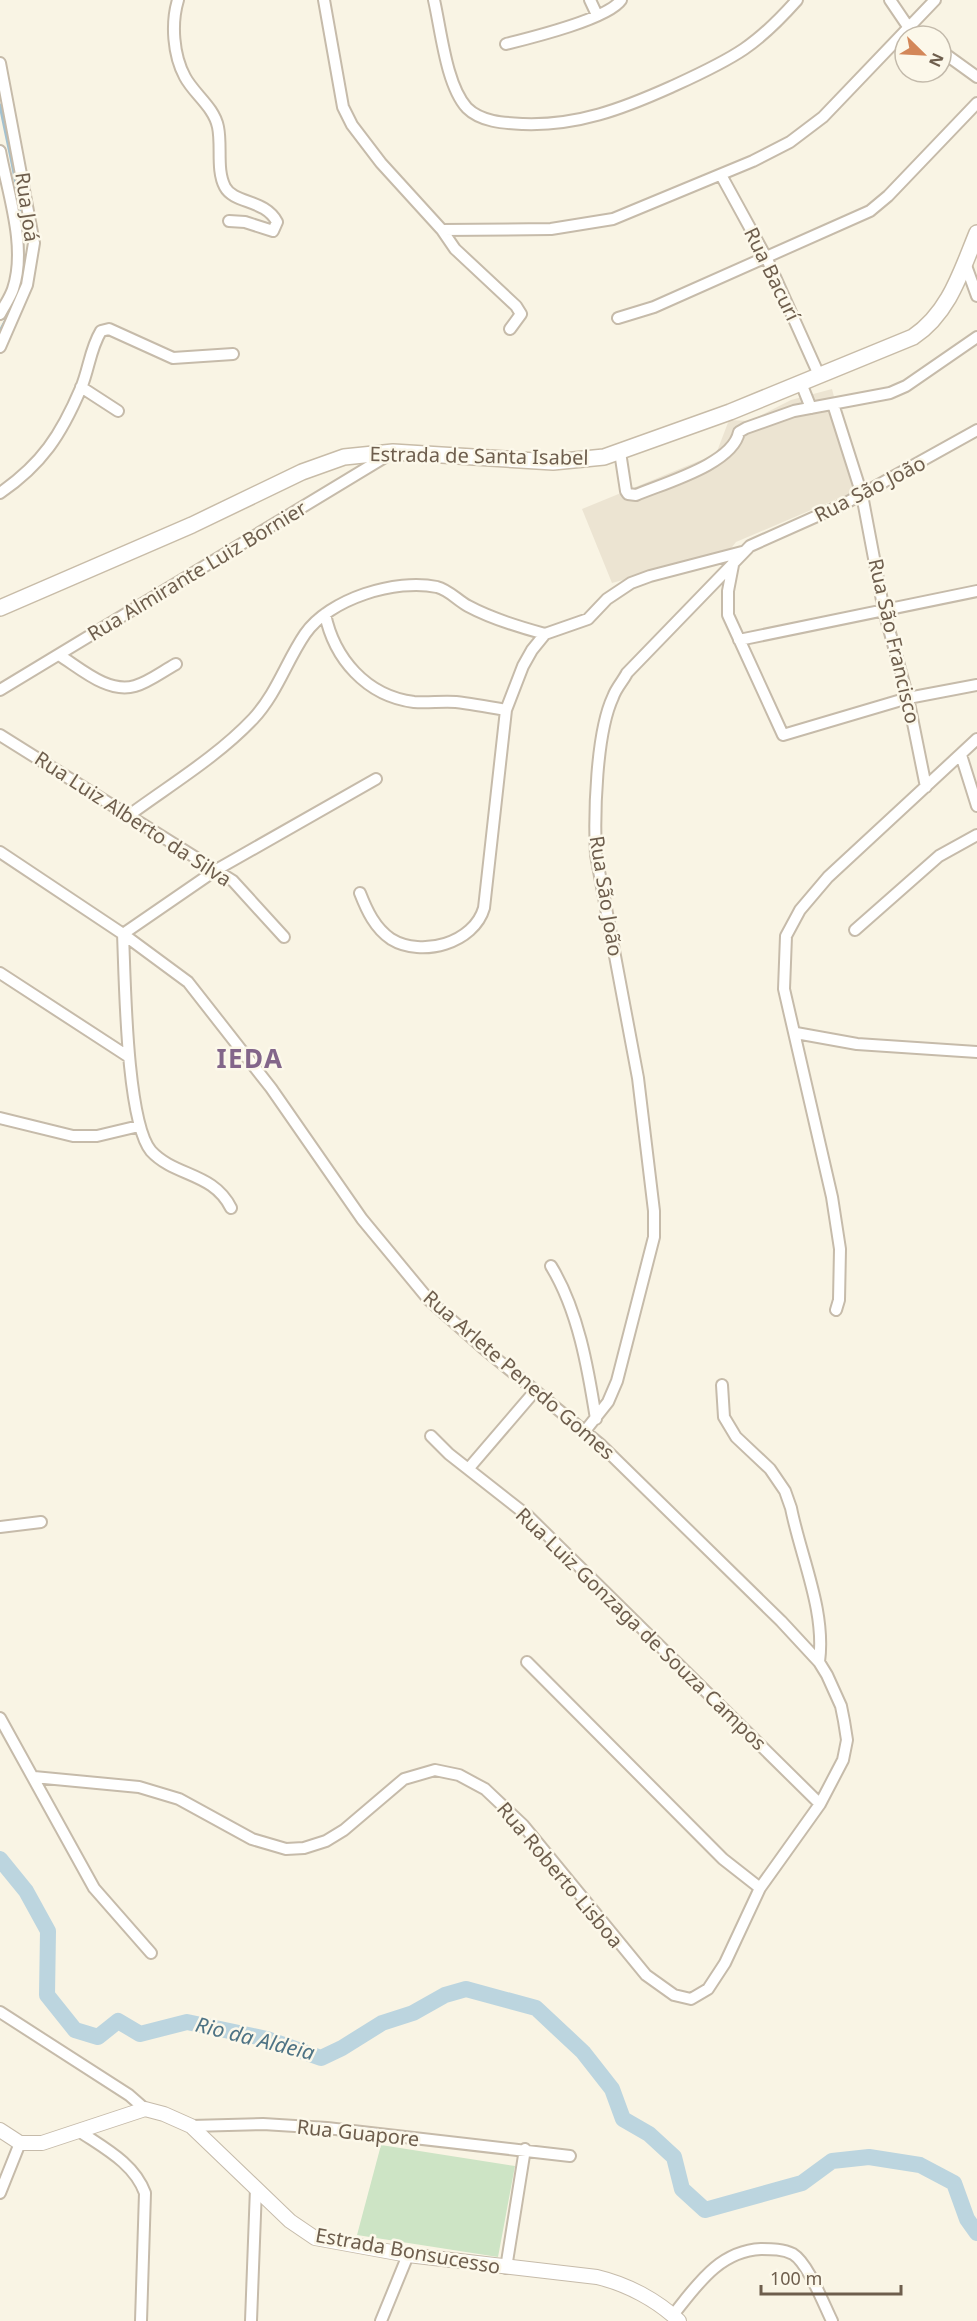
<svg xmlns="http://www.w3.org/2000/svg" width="977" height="2321" font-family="'Noto Sans',sans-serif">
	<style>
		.residential { fill: #ece4d2 }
		.garden { fill: #cde4c5 }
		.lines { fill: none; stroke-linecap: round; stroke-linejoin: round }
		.stream { stroke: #a3c2d0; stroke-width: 3 }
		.river { stroke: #bcd5df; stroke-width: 16 }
		.minor-casing { stroke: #c6bbaa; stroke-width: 14 }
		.tertiary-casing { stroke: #c6bbaa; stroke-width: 16 }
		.secondary-casing { stroke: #c8bca8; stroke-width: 18 }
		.minor { stroke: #fff; stroke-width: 10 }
		.tertiary { stroke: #fff; stroke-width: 14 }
		.secondary { stroke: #fff; stroke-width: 15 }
		.labels { text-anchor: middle; stroke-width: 5; stroke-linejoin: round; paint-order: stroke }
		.street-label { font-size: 20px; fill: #6e5e4d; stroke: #fcf8ea }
		.water-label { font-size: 21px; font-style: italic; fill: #4e7384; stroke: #fcf8ea }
		.district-label { font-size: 26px; font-weight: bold; letter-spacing: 1.5px; fill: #83668a; stroke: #fcf8ea }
	</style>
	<rect width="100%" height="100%" fill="#f9f4e4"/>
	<path class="residential" d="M832,389L858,490L736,542L729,551L612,583L582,509L716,454L729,420L750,421L791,400Z"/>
	<path class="garden" d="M381,2145L515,2166L498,2257L357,2235Z"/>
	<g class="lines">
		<path class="stream" d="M0,105C12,168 32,231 18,295
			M0,331L10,312"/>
		<path class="river" d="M0,1859L26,1891L48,1931L47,1995L75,2030L98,2037L118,2021L140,2034L187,2022L267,2039L321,2058L342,2048L382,2023L413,2013L445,1995L466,1989L536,2008L583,2052L612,2089L623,2119L649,2134L674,2157L682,2189L705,2210L802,2183L832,2161L869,2157L920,2165L954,2183L967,2219L977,2233"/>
		<g class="minor-casing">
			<path id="minor" d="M178,0C171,23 173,55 185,77C194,94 214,107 218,127C222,146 216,170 225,187C234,204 265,199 277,222L273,231L245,222L229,221
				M324,0L343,107L352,125L381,163L442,230L455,249L516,306L521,314L510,329
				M434,0C441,30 446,85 467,108C481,122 504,123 523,124C577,126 622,109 671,87C695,76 722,64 744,49C763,36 781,18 797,0
				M590,0L597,15
				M890,0L909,28L920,36
				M506,44C530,38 608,19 621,0
				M941,51L977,77
				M0,63L34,243L27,285L0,347
				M0,151C8,194 27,247 13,289C10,298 4,306 0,314
				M721,175L767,259L819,375
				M442,230L551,229L613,219L753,161L790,142L823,117L935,0
				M965,263L977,296
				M618,318L654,307L870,211L888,196L977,103
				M801,383L811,408
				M81,387L118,411
				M833,404L862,495L884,611L908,698L926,787
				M620,452L626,491L628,494L636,495C664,483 733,464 739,432L746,428L794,411L890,393L906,386L977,337
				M0,493C42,464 61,435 81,388C89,369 90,349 101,331L109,329L173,358L233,354
				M733,565L728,591V615L783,735L908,698L977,685
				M325,614C334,658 366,696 414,702C428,703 442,701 456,702C472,704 489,707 506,710
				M739,640L977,591
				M59,655C80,668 108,694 135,686C149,682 163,671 176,664
				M0,690L390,454
				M0,735L233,881L284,937
				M961,755L977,806
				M128,816C170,785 217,757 253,719C277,693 286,662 305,634C329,599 396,578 437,587C449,590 457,600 468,606C492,619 519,627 545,634
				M0,852L123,934L188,982L271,1088L362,1219L429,1300L482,1347L601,1445L781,1621L819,1662L827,1675L841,1706L844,1721L847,1740L843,1760L820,1804L760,1888L725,1963L708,1989L691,1999L674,1995L646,1975L523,1825L485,1789L459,1775L435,1770L404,1779L344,1830L326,1841L304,1848L286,1849L252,1839L179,1799L139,1787L34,1777
				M360,893C367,911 375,928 391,939C422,958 474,943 484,908L506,710L523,666L532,650L545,634L588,619L607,599L631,583L650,576L742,552
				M855,930L939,856L977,835
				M0,973L129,1057
				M796,1033L857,1044L977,1052
				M0,1118L73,1136H97L139,1126
				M231,1208C213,1172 175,1177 151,1151C126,1121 125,978 123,934L216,870L376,779
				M551,1266C578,1310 588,1368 596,1419
				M836,1310L839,1300L840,1249L832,1197L784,989L786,936L800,910L828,877L977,739
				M722,1385L724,1417L736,1437L770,1469L785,1491L791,1508C801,1558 826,1611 819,1662
				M585,1431L608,1402L617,1381L654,1237V1211L638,1078L596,855C594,815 596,733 613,697C616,688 623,681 627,673L750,546L844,504L977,430
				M431,1436L449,1454L528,1516L820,1804
				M469,1468L535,1391
				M0,1527L41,1522
				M527,1662L723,1859L760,1888
				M0,1718L94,1888L151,1953
				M0,2012L129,2095L145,2109
				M191,2126L263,2124L327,2128L570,2156
				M79,2131C104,2148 134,2163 145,2193L141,2321
				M0,2193L20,2143
				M506,2268L525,2149
				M673,2315C697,2285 719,2251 761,2249C772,2249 783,2249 793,2254C808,2263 824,2305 832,2321
				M251,2321L256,2188
				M381,2321L408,2255"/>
		</g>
		<g class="tertiary-casing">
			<path id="tertiary" d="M0,2130L20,2143H42L145,2109L164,2114L191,2126L290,2221L315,2238L408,2255L597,2277C627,2284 657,2300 679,2321"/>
		</g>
		<g class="secondary-casing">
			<path id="secondary" d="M0,608L192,525L302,472L344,457L393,452L553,462L604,457L730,412L913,337C949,313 961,272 977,233"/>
		</g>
		<use href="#minor" class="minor"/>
		<use href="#tertiary" class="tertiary"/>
		<use href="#secondary" class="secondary"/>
	</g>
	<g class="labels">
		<g class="street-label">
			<text transform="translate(27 207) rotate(82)" y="7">Rua Joá</text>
			<text transform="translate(772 274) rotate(64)" y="7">Rua Bacurí</text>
			<text transform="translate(479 456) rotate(1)" y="7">Estrada de Santa Isabel</text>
			<text transform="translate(870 489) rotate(-27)" y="7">Rua São João</text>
			<text transform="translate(197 571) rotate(-31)" y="7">Rua Almirante Luiz Bornier</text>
			<text transform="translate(894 641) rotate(77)" y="7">Rua São Francisco</text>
			<text transform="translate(133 819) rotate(33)" y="7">Rua Luiz Alberto da Silva</text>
			<text transform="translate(606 896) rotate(81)" y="7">Rua São João</text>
			<text transform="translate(519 1375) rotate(41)" y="7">Rua Arlete Penedo Gomes</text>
			<text transform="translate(641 1629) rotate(44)" y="7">Rua Luiz Gonzaga de Souza Campos</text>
			<text transform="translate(560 1875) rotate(50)" y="7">Rua Roberto Lisboa</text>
			<text transform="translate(358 2133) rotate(6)" y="7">Rua Guapore</text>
			<text transform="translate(408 2251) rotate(10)" y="7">Estrada Bonsucesso</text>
		</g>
		<g class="water-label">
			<text transform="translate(255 2039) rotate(14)" y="7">Rio da Aldeia</text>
		</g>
		<g class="district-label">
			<text x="250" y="1068">IEDA</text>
		</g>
	</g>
	<g transform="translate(923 54) rotate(114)"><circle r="28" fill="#fcf8ea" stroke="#c3baab" stroke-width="1.5"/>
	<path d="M0-4.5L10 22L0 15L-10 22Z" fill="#d38759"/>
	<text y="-9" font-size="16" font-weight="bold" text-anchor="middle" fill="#6e5e4d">N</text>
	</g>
	<path d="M761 2285v9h140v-9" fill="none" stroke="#6e5e4d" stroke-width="3"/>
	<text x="770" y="2285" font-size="18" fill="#6e5e4d" stroke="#fcf8ea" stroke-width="4.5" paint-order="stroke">100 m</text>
</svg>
